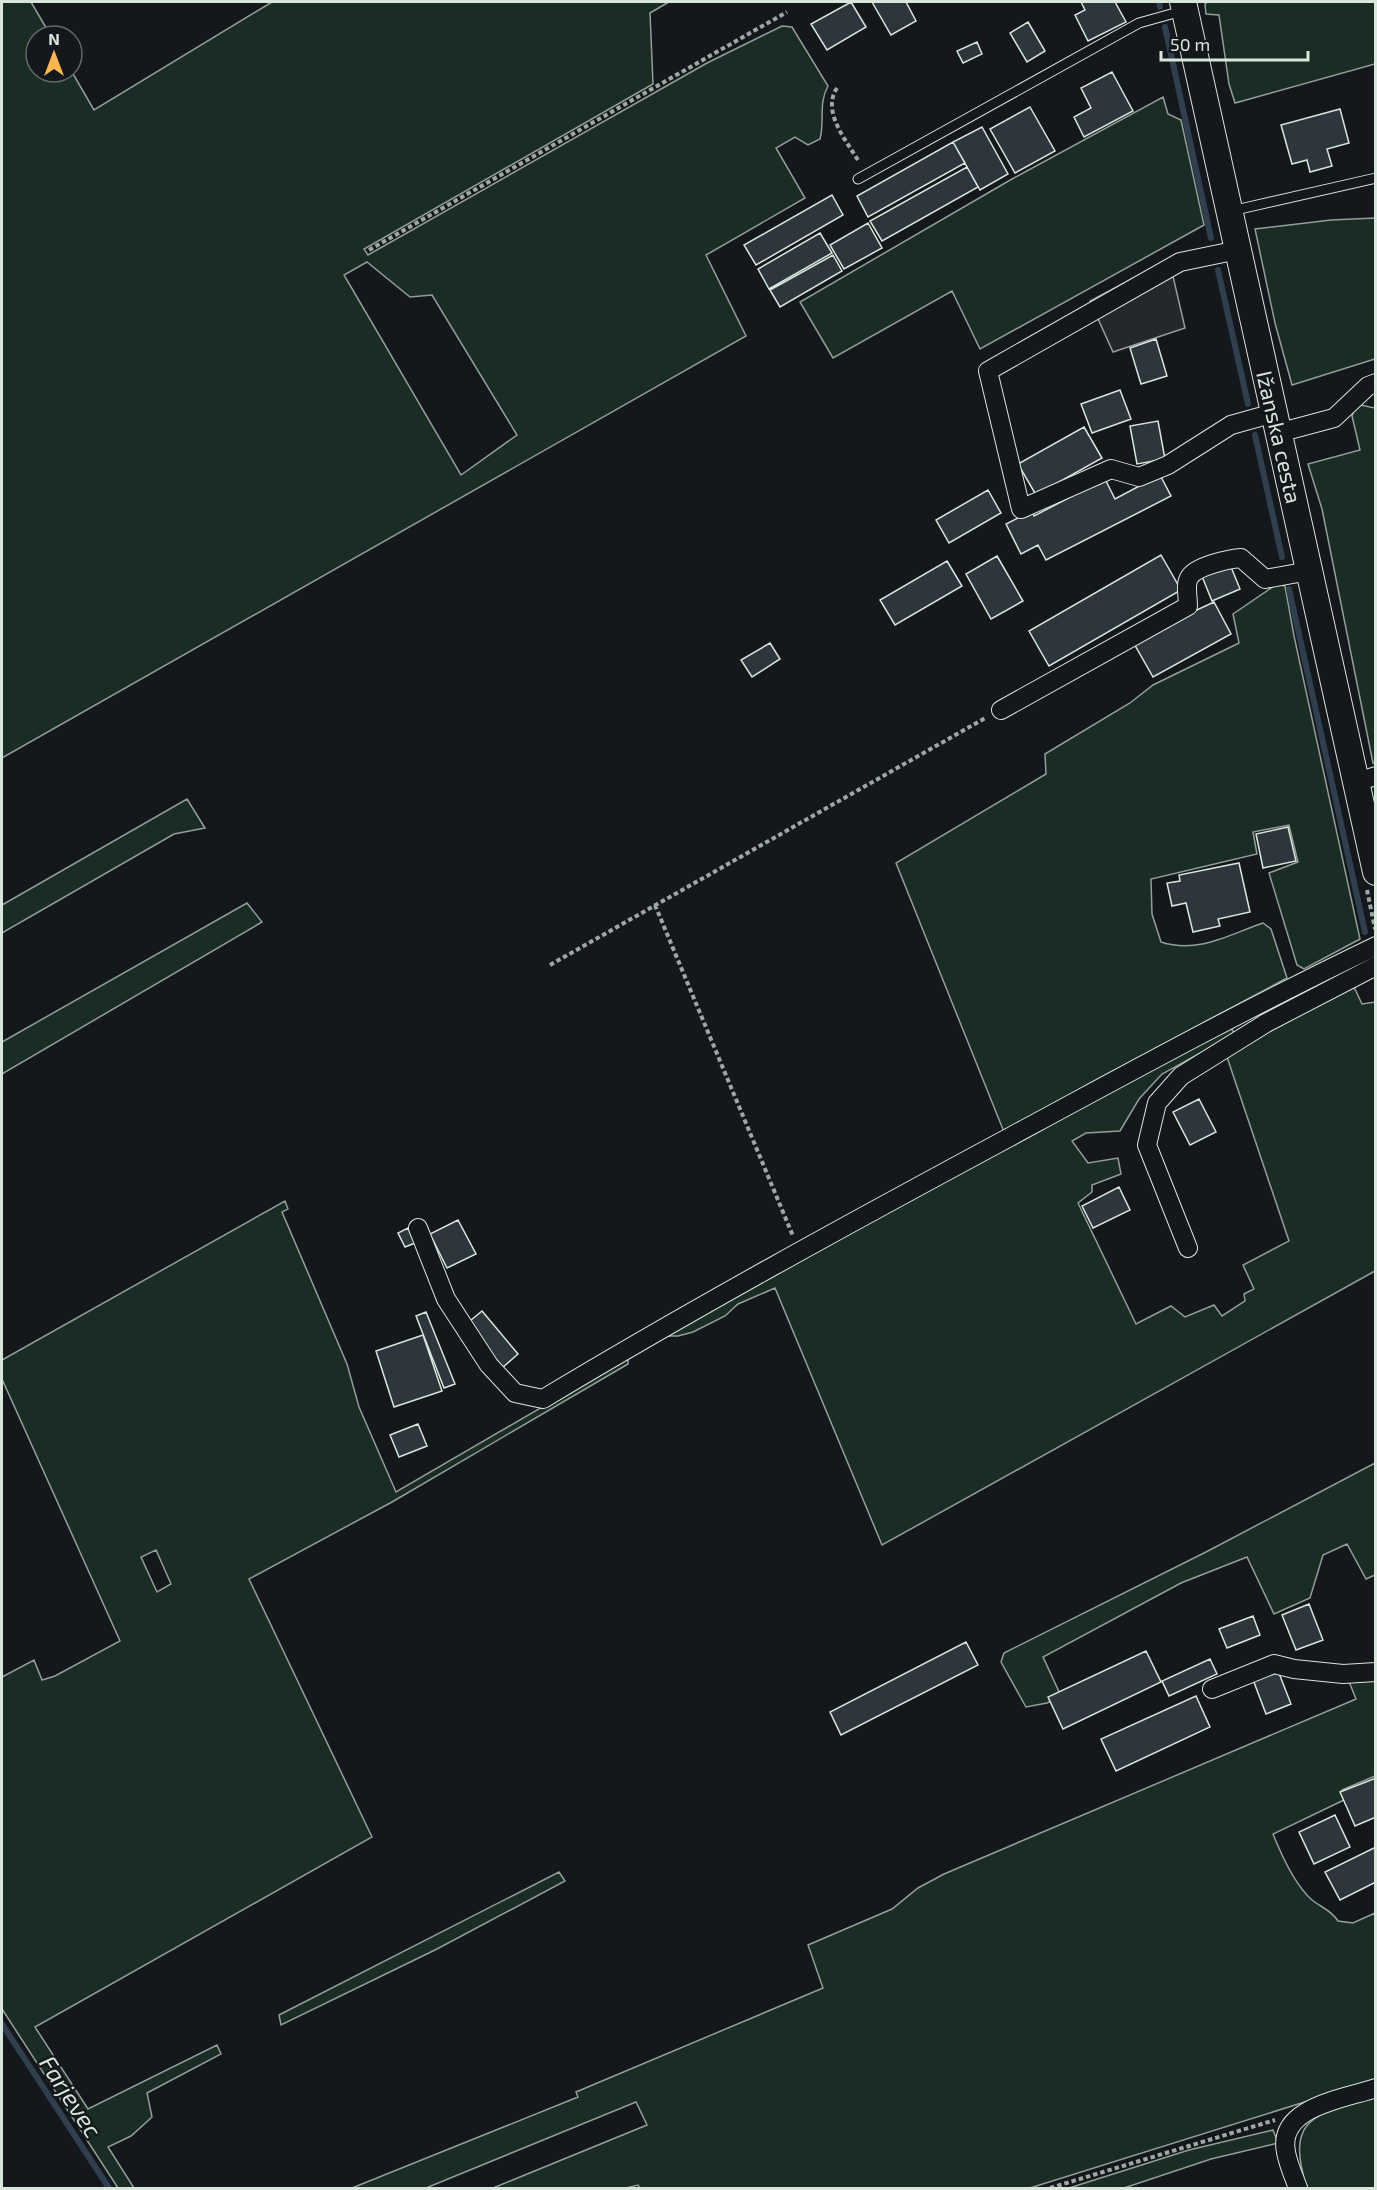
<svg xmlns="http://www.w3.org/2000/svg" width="1377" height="2190" font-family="'Exo 2',sans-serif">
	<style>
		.green { fill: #1a2d24; stroke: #939e99; stroke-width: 1.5; fill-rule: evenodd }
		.parking { fill: #24282b; stroke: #939e99; stroke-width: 1.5 }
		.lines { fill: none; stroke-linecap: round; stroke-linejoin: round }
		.stream { stroke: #2f3f4d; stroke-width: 6 }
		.building { fill: #2c363c; stroke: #d8e6dc; stroke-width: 1.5 }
		.lane-casing { stroke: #d8e6dc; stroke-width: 11 }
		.street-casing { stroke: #d8e6dc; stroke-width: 20 }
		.secondary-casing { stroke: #d8e6dc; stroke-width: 28 }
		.path { stroke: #9da8a2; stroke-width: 4; stroke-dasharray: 4.5 3; stroke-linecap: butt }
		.lane { stroke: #14181c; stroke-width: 9 }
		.street { stroke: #14181c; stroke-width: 18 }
		.secondary { stroke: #14181c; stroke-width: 26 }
		.labels { text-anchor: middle; stroke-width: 4.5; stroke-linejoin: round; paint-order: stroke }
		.street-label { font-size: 22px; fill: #d8e6dc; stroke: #14181c }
		.water-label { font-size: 24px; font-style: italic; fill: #d8e6dc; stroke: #14181c }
	</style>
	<rect width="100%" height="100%" fill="#14181c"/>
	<path class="green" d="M2,2H31L51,36H36V72H72L94,110L272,2H669L650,13L653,84L364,249L368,255L707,63L782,26L792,27L828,86C818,104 825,121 820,139L808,145L795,137L776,148L805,198L706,255L746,336L2,758ZM367,262L410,297L432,295L517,435L461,475L344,275Z
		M1207,2H1375V64L1235,103L1229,84L1219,15L1206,14L1205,4Z
		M1163,97L1168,114L1181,120L1204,225L980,349L952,291L833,358L800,302L1012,179Z
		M1375,218V359L1292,385L1275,323L1255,229L1331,220Z
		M1356,404L1375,408V764L1373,763L1322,509L1308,464L1360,450L1352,416Z
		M1277,584L1285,586L1294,636L1360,939L1304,969L1297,965L1269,873L1298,862L1289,825L1253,832L1257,854L1151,879L1152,914L1161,942C1198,954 1228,935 1263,923L1271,929L1287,978L1094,1081L1004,1132L896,863L1046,774L1045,754L1130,703L1153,685L1239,643L1233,614Z
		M187,799L205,828L174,834L2,933V905Z
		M247,903L262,922L2,1074V1042Z
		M1354,987L1362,1004L1375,1002V1271L882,1545L775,1288L738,1304L725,1316L693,1332L678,1336H663L1229,1025L1235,1034L1162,1074L1139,1099L1120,1131L1086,1133L1072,1141L1088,1163L1118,1158L1121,1174L1092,1185V1192L1078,1203L1136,1324L1171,1306L1185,1317L1214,1305L1222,1316L1245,1301L1244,1294L1254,1289L1243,1265L1289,1241L1227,1057L1282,1024Z
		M285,1201L288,1209L282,1212L347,1364L359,1407L396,1492L628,1357V1364L392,1502L249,1579L372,1837L35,2027L88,2109L217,2045L221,2054L147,2093L152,2117L131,2136L108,2147L134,2188H118L2,2009V1677L34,1660L42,1680L55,1676L120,1641L2,1379V1360ZM156,1550L171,1584L157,1592L141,1557Z
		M1375,1463V1575L1366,1579L1347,1544L1323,1555L1310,1598L1274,1614L1247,1557L1181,1583L1043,1657L1061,1696L1047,1703L1026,1707L1001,1662L1004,1653L1206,1552Z
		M1375,1677V1776L1342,1790L1344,1800L1273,1834C1281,1854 1296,1886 1312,1900C1322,1908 1331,1910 1338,1921L1353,1923L1375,1913V2080L1030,2188H640L638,2185L626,2188H493L647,2125L636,2102L426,2188H352L578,2097L576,2092L823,1988L808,1945L892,1909L918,1888L944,1874L1356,1699L1348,1679Z
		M559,1872L565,1881L437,1949L281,2025L279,2015Z
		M1375,2096V2188H1307C1284,2116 1316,2115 1375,2096Z
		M1273,2130L1278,2143L1211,2159L1124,2188H1069L1189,2150Z"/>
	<path class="parking" d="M1169,259L1185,328L1113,352L1090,301Z"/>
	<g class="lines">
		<path class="stream" d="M1159,2L1160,7
			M1165,27L1211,238
			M1218,270L1248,404
			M1255,435L1282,557
			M1289,589L1365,932
			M2,2024L109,2188"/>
	</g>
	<path class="building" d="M851,2L866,27L827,50L811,24Z
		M872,2H906L916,21L891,35Z
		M1081,2H1115L1126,22L1088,41L1075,15L1085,10Z
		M1028,22L1045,51L1027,62L1010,33Z
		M977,42L982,54L963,63L957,51Z
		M1112,72L1133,111L1084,137L1074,117L1091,108L1081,88Z
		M1030,107L1055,151L1015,173L990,129Z
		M1340,109L1349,143L1327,149L1332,166L1310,172L1307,160L1292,164L1281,125Z
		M982,127L1008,174L980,190L953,142Z
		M953,142L965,163L868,217L857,196Z
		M967,167L978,187L882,241L870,221Z
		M832,195L843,215L756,265L744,245Z
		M868,223L882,248L844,269L830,245Z
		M820,233L832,253L769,289L758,269Z
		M833,255L842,271L780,307L770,290Z
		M1156,339L1167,376L1141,384L1130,348Z
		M1120,390L1131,419L1092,433L1081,404Z
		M1158,421L1165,459L1137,464L1130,426Z
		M1084,427L1102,458L1036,495L1018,464Z
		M1160,475L1171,496L1046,560L1038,545L1021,554L1006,524L1032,511L1034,516L1105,479L1115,499Z
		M988,490L1001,513L949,543L936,520Z
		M1161,555L1181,590L1049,666L1029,631Z
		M997,556L1023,601L991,619L966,574Z
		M947,561L962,586L895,625L880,600Z
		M1229,562L1240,589L1212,601L1201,574Z
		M1214,602L1231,634L1153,677L1132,640Z
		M770,643L780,659L752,677L741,660Z
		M1288,827L1296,861L1263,868L1256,834Z
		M1239,863L1250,912L1218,919L1220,926L1193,932L1186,903L1172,906L1167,883L1180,881L1179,875Z
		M1199,1099L1216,1132L1190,1145L1173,1112Z
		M1119,1187L1130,1210L1093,1228L1082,1206Z
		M458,1220L476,1254L447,1268L430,1234Z
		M408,1228L415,1243L405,1247L398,1233Z
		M482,1311L518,1354L502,1368L465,1325Z
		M426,1312L455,1384L444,1388L416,1316Z
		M423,1335L442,1391L394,1407L376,1351Z
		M418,1424L427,1446L399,1457L390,1435Z
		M1309,1604L1323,1640L1296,1650L1282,1615Z
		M1253,1616L1260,1635L1227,1648L1219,1629Z
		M966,1642L978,1665L841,1735L830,1712Z
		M1146,1651L1161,1682L1063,1729L1048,1697Z
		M1210,1659L1217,1674L1169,1696L1162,1681Z
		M1277,1668L1291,1704L1266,1714L1252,1677Z
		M1196,1696L1210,1727L1116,1771L1101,1739Z
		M1376,1778V1817L1355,1826L1340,1792Z
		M1335,1815L1350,1847L1314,1864L1299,1832Z
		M1376,1847V1882L1340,1900L1325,1872Z"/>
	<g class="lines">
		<g class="lane-casing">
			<path id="lane" d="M858,179L1139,23L1182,11
				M1231,211L1376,178"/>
		</g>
		<g class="street-casing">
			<path id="street" d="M1238,250L1180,262L988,371L1021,509L1111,469L1139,477L1168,465L1231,425L1274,413
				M1278,433L1334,418L1368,386L1376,383
				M1001,710L1188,606C1188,597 1185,585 1189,578C1195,566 1229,559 1241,558L1265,579L1309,571
				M1356,782L1376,776
				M418,1228L446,1299L489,1365L515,1393L543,1399C696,1307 852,1222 1008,1138C1130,1072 1251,1006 1376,946
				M1188,1248L1147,1145L1157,1103L1181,1076L1266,1023L1376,966
				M1212,1689L1274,1664L1294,1669L1343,1674L1376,1672
				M1298,2188C1294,2177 1288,2164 1286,2152C1277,2107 1343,2099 1376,2088"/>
		</g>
		<g class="secondary-casing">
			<path id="secondary" d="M1183,2L1376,872"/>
		</g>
		<path class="path" d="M837,88C821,112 847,141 859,162
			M369,250L787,12
			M1367,890L1375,929
			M655,905L793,1236
			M550,965L987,717
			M1050,2188L1275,2120"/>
		<use href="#lane" class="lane"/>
		<use href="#street" class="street"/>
		<use href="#secondary" class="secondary"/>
	</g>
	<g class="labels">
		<g class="street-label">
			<text transform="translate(1279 437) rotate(77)" y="8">Ižanska cesta</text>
		</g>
		<g class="water-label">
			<text transform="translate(70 2097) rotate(57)" y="8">Farjevec</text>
		</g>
	</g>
	<rect width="1377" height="2190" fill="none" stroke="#d8e6dc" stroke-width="6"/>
	<g transform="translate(54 54)"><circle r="28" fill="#14181c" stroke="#626a69" stroke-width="1.5"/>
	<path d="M0-4.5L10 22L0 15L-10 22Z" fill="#ffb74d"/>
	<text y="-9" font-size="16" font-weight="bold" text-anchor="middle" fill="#d8e6dc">N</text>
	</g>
	<path d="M1161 51v9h147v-9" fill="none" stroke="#d8e6dc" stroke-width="3"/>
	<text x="1170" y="51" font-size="18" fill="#d8e6dc" stroke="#14181c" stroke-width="4.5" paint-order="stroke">50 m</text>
</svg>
